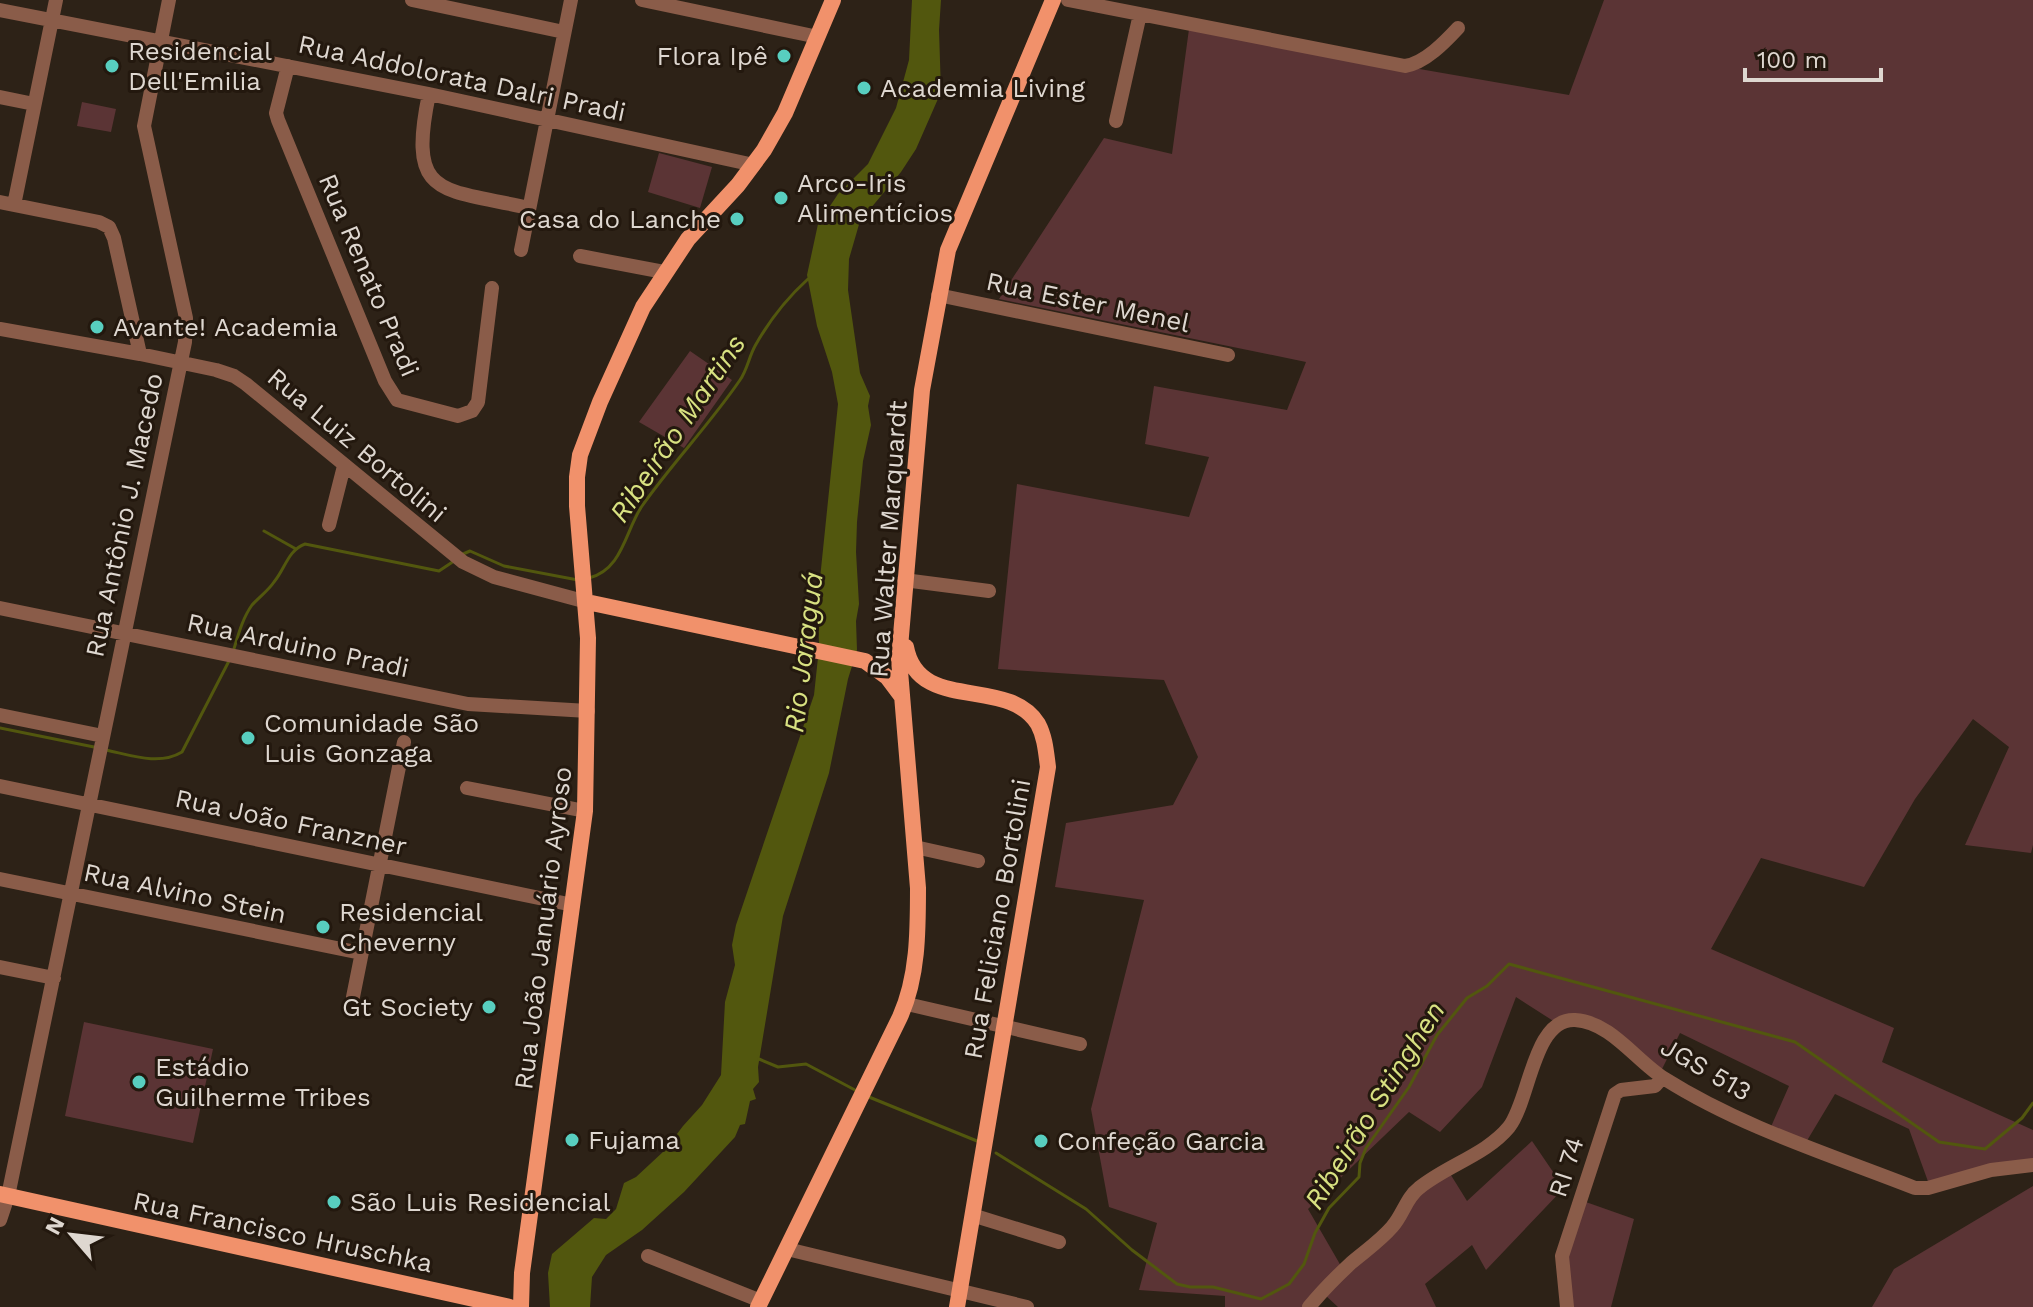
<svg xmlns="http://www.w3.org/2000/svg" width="2033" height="1307" font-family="'Work Sans',sans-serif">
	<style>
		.green { fill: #5b3435 }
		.water { fill: #52570e }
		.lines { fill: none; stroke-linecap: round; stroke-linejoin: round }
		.stream { stroke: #52570e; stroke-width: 3 }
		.minor { stroke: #8a5c49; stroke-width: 14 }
		.major { stroke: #f1916b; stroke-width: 16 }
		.poi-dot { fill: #58cebf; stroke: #23180e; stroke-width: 3 }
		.labels { text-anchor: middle; stroke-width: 6; stroke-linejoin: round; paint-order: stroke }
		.poi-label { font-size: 26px; fill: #ded7d0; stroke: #23180e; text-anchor: start }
		.street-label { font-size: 26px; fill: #ded7d0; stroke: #23180e }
		.water-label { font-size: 28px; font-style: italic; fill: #d8e181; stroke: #23180e }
	</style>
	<rect width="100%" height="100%" fill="#2d2217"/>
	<path class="green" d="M1604,0H2033V845L2031,853L1965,845L2009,747L1973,719L1915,799L1864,887L1761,858L1711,949L1894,1028L1882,1062L2033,1130V1164L1930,1187L1909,1129L1835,1094L1805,1144L1770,1129L1789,1086L1680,1033L1657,1079L1589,1025L1558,1024L1516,997L1482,1087L1440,1132L1409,1112L1308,1209L1341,1266L1304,1307H1225V1296L1139,1290L1157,1223L1109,1207L1091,1109L1144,900L1055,887L1066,823L1173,805L1198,757L1164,680L998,669L1017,484L1189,517L1209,457L1145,444L1154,386L1287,410L1306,362L999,299L1104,138L1172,154L1189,29L1569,95Z
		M82,102L116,109L111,132L77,126Z
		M659,153L712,167L700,208L648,192Z
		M690,351L732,380L684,448L639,422Z
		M84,1022L213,1049L193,1143L65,1116Z
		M1532,1141L1564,1188L1486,1270L1472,1245L1425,1284L1436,1307H1338L1325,1295L1409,1202L1449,1172L1467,1201Z
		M2033,1186V1307H1872L1894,1269Z
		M1583,1201L1634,1219L1611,1307H1569L1564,1258Z"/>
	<path class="water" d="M912,0H941L939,30L941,92L916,149L901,172L860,221L849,259L848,290L860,373L870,396L868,406L871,425L863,461L857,522L856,552L859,604L856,621L857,650L848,679L829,773L783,916L758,1067L759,1082L753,1089L756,1099L750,1101L745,1124L740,1125L735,1137L684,1192L642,1230L606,1255L592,1277L590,1307H550L548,1273L552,1254L594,1218L606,1219L616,1209L624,1183L636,1177L664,1151L683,1126L702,1105L721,1075L725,1002L735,965L732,945L736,925L814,695L819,648L818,598L838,404L832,372L817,326L807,275L818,224L838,194L868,164L896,108L909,60Z"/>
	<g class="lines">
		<path class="stream" d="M264,531L296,549
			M463,554L470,551L504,566L578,580
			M589,578C623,569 625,531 642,506C673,462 710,424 740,380C747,370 749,357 755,346C769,321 787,298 808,279
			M233,652C238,636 242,619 252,605C259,597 268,591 274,582C285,569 288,550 305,544L439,571L454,561
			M0,728L94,747
			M106,750C130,755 159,766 182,752L230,659
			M759,1059L778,1067L806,1064L855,1090
			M869,1097L977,1141
			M996,1153L1086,1209L1132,1250L1177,1284L1190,1287H1213L1261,1299L1289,1284L1304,1264L1315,1233L1329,1208L1359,1177L1360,1163L1366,1148L1409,1087L1437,1035L1467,998L1487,986L1509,964L1795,1042L1939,1142L1985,1149L2022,1118L2033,1103"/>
		<path class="minor" d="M412,0L564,32
			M642,0L818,37
			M1068,0L1405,66C1425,63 1445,42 1458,28
			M0,10L429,94L754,165
			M288,66L276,113L278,120L385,381L397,400L458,416L472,411L478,402L492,288
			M429,94C407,199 441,188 529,208
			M0,97L34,104
			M1116,121L1140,14
			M0,202L99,222L109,227L114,238L140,354L216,370L234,376L246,384L463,562L494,577L587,602
			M14,205L56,0
			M521,250L571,0
			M580,256L664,272
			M938,295L1228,355
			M0,329L140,354
			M329,525L344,466
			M904,580L989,591
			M0,608L468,704L588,711
			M0,715L103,736
			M0,786L573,905
			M467,788L585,811
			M915,847L978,861
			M0,879L361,953
			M0,967L54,978
			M353,997L404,742
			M907,1004L1080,1044
			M972,1215L1059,1242
			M0,1220L8,1196L185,342L186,318L144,126L169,0
			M787,1249L1027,1307
			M648,1256L761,1301
			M1309,1307C1322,1291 1336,1277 1351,1263C1365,1251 1380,1241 1392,1227C1403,1215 1406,1198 1419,1188C1447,1165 1486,1155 1509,1127C1530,1100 1533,1018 1575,1020C1611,1022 1636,1061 1665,1079C1741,1127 1831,1155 1915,1188H1928L1991,1170L2033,1165
			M1567,1307L1562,1256L1615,1094L1621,1090L1655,1086L1662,1078"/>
		<path class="major" d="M587,602L865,661L887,677L902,697
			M906,647C918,714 1008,675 1038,724C1045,737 1046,752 1048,767L957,1307
			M0,1194L510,1307
			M521,1307L522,1273L585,811L588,638L577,506V477L580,455L600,402L643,307L688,239L738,185L764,150L785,113L833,0
			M758,1307L900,1017C918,977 918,931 918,888L899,659L922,390L948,250L1053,0"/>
	</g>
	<g class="poi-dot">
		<circle cx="784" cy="56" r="8"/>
		<circle cx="112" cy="66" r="8"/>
		<circle cx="864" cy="88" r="8"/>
		<circle cx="781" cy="198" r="8"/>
		<circle cx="737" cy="219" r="8"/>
		<circle cx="97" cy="327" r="8"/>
		<circle cx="248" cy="738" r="8"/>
		<circle cx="323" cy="927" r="8"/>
		<circle cx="489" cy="1007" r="8"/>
		<circle cx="139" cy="1082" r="8"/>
		<circle cx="572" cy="1140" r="8"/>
		<circle cx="1041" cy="1141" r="8"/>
		<circle cx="334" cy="1202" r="8"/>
	</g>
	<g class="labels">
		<g class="poi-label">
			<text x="128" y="60">Residencial<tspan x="128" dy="30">Dell'Emilia</tspan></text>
			<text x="768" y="65" text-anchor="end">Flora Ipê</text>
			<text x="880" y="97">Academia Living</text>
			<text x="797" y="192">Arco-Iris<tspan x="797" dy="30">Alimentícios</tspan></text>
			<text x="721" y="228" text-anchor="end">Casa do Lanche</text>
			<text x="113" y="336">Avante! Academia</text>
			<text x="264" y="732">Comunidade São<tspan x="264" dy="30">Luis Gonzaga</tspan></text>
			<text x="339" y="921">Residencial<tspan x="339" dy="30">Cheverny</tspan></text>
			<text x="473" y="1016" text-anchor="end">Gt Society</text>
			<text x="155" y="1076">Estádio<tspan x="155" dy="30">Guilherme Tribes</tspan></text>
			<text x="588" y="1149">Fujama</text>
			<text x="1057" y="1150">Confeção Garcia</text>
			<text x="350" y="1211">São Luis Residencial</text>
		</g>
		<g class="street-label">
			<text transform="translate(462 78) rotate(12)" y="9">Rua Addolorata Dalri Pradi</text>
			<text transform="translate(369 275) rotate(67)" y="9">Rua Renato Pradi</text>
			<text transform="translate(1088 302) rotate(12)" y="9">Rua Ester Menel</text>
			<text transform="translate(357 445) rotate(40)" y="9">Rua Luiz Bortolini</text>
			<text transform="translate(124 515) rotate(-78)" y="9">Rua Antônio J. Macedo</text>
			<text transform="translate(888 539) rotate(-86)" y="9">Rua Walter Marquardt</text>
			<text transform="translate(298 645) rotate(12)" y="9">Rua Arduino Pradi</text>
			<text transform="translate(291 822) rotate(12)" y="9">Rua João Franzner</text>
			<text transform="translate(185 893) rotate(12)" y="9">Rua Alvino Stein</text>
			<text transform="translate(997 919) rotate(-80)" y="9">Rua Feliciano Bortolini</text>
			<text transform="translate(543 928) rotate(-83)" y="9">Rua João Januário Ayroso</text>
			<text transform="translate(1706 1069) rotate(30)" y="9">JGS 513</text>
			<text transform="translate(1566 1167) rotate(-72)" y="9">RI 74</text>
			<text transform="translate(283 1232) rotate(12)" y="9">Rua Francisco Hruschka</text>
		</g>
		<g class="water-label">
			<text transform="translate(677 428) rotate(-56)" y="10">Ribeirão Martins</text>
			<text transform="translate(803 652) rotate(-83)" y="10">Rio Jaraguá</text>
			<text transform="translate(1374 1105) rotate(-58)" y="10">Ribeirão Stinghen</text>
		</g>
	</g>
	<g transform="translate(72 1235) rotate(298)" stroke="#23180e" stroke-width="6" paint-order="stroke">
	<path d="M0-6L14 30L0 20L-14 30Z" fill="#ded7d0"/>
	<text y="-12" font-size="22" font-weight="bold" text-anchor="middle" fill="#ded7d0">N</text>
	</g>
	<path d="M1745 68v12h136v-12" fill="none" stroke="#ded7d0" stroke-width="4"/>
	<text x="1757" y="68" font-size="24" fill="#ded7d0" stroke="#23180e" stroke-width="6" paint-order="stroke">100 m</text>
</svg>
